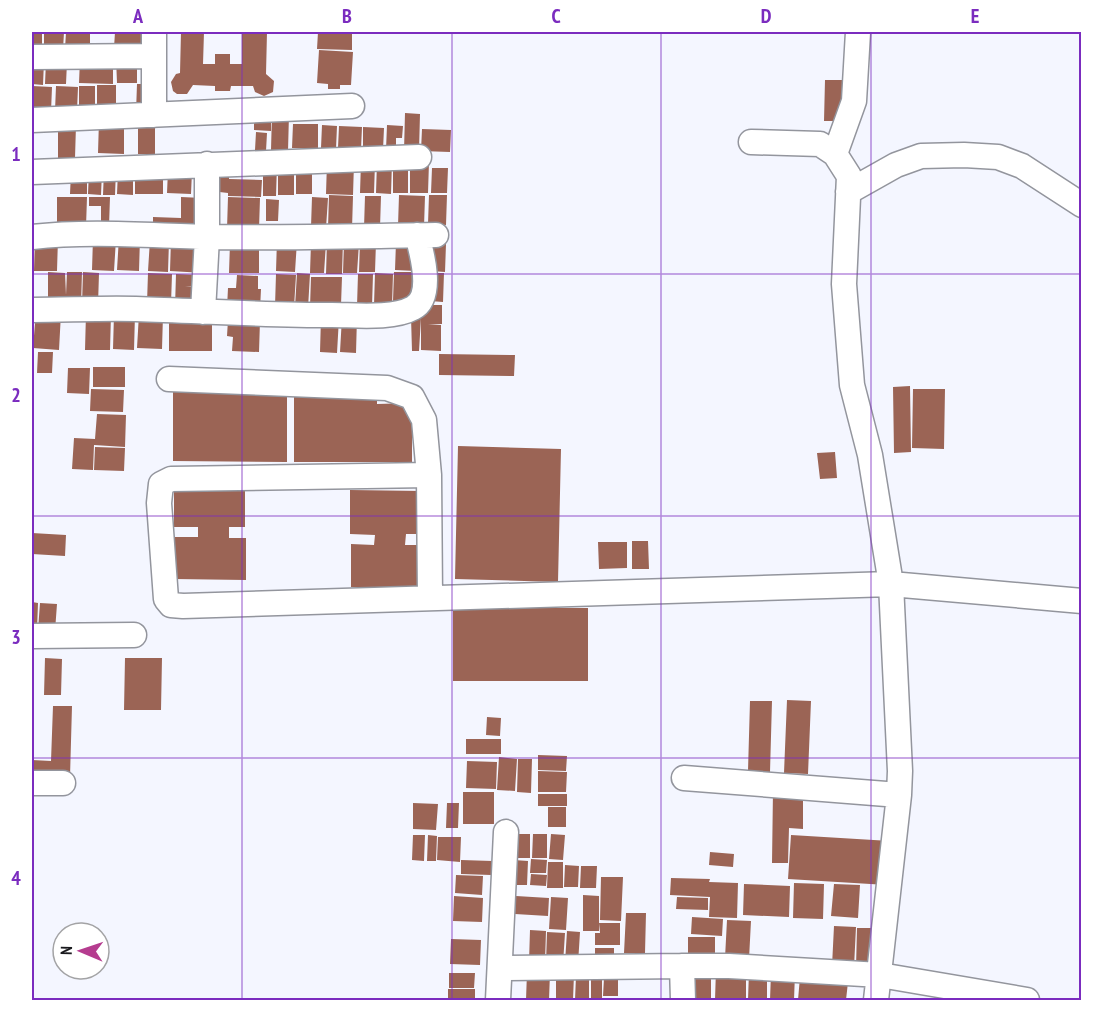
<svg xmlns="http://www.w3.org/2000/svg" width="1113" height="1032" font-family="'PT Sans Narrow',sans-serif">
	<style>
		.building { fill: #9b6455 }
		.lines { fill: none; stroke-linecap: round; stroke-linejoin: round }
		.minor-casing { stroke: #93959d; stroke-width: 27 }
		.minor { stroke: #fff; stroke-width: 24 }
		.grid { fill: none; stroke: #7b2cbf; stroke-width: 1.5; stroke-opacity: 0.55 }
		.neatline { fill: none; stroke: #7b2cbf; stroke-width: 2 }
		.grid-label { font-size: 20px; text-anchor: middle; font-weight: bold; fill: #7b2cbf }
	</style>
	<rect width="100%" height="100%" fill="#f4f6ff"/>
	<path class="building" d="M32,32H42V51H32Z
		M44,32H64L63,50L44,49Z
		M66,32H90V48L65,49Z
		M115,32H151V48H114Z
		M181,32H204L203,64H215V54H230V64H242V32H267L266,74L274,81L273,92L264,96L255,92L253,86H231L230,91H215V86L193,85L187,94H177L173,91L171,82L176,74L180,73Z
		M318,32H352V50L317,49Z
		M319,50L353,52L351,85H340V89H328V84L317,83Z
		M116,58H137V83H117Z
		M80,59H113V84L79,83Z
		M32,60L44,61L43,85L32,84Z
		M46,61L67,62L66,84H45Z
		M825,80H843L842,121H824Z
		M137,84H151L150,112H136Z
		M97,85H116V111H97Z
		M32,86L52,87L51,112L32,111Z
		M56,86L78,87L77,111H55Z
		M79,86H95V111H79Z
		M272,113L289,114L288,151L271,150Z
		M405,113L420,114L419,151H404Z
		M254,114L271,115V131L254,130Z
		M99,120L124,121V154L98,153Z
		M138,121H155V154H138Z
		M58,124L76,125L75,158H58Z
		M293,124H318V149L292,148Z
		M322,125L337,126L336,149L321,148Z
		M387,125L403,126L402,138H396V151L386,150Z
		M339,126L362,127L361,149L338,148Z
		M363,127L384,128L383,150L363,149Z
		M422,129L451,130L450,152L421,151Z
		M256,132L267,133L266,151L255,150Z
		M327,162L354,163L353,195L326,194Z
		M361,162L375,163L374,193H360Z
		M377,162H392L391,194L376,193Z
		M393,162H408V193H393Z
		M410,162H429L428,193H410Z
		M294,163V195H278V164Z
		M263,164H277L276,196H263Z
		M296,165H312V194H296Z
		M432,168H448L447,193H431Z
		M213,169L229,170V179L262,180L261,197L228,196V193L211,191Z
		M104,170H116L115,195H103Z
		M135,170L163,171V194H135Z
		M168,170L192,171L191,194L167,193Z
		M89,171H102L101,195L88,194Z
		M118,171H133V195L117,194Z
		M71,172H87V194H70Z
		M329,195L353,196L352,229L328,228Z
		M399,195L425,196L424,227L398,226Z
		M429,195H447L446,225L428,224Z
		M365,196H381L380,228H364Z
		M57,197H87L86,227H57Z
		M89,197H110L109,226H101V206H89Z
		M181,197L203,198L202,232L153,227V217L181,218Z
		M228,197L260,198L259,229H227Z
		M312,197L328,198L326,228L311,227Z
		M266,199L279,200L278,221H266Z
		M35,237L58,238L57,271H34Z
		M119,237L140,238L139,271L117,270Z
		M93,238L116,239L114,271L92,270Z
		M150,240L169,241L168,272L148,271Z
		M171,240L206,241L204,273L170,271Z
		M277,240L297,241L295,272L276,271Z
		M327,241H343L342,274H326Z
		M360,241L376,242L375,272H359Z
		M344,242L359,243L357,273H343Z
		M396,242L417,243L416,271L395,270Z
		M230,243L259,244V273H229Z
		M311,243H326L324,273H310Z
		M432,243L446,244L445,272L431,271Z
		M48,272L65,273L66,295L67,272H82L81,306L48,304Z
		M83,272L99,273L98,305L82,304Z
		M394,272H416L415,302L393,301Z
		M148,273L172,274L171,304L147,303Z
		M297,273L310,274L308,308L295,307Z
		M375,273L393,274L392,306L374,305Z
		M431,273H444L443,302L430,301Z
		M176,274L201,275L200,286H185L200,287L199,308L175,307Z
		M276,274L296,275L294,307L275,306Z
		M358,274H373L372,307L357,306Z
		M237,275L258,276V289H261L260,310L227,308L228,288H236Z
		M311,277H342L341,305L310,307Z
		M422,305H442V324H428L441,325V351L421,350V318L419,351H412L411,317Z
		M36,311L61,313L59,350L33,348Z
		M86,313L111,314L110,350H85Z
		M114,314H135L134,350L113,349Z
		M139,314L163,315L162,349L137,348Z
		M169,316H212V351H169Z
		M321,317L339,318L337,353L320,352Z
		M342,317H357L356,353L340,352Z
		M228,320L260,321L259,352L232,351L233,337L227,336Z
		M38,352H53L52,373H37Z
		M439,354L515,355L514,376L439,375Z
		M93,367H125V387H93Z
		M68,368H90L89,394L67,393Z
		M910,386L911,452L894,453L893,387Z
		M91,389L124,390L123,412L90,411Z
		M294,389L377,395V404L412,403V462H294Z
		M913,389H945L944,449L912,448Z
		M173,390L287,391V462L173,461Z
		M97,414L126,415L125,447L94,445L93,470L72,469L74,438L95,439Z
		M458,446L561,449L558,582L455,579Z
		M95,447L125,448L124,471L94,470Z
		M835,452L837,478L820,479L817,453Z
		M174,483H245V527H229V538H246V580L174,579L175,537H198V527H174Z
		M350,490L422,491L421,534H406L405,545H423L422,588L351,587V544L374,545L375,535L350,534Z
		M32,533L66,535L65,556L32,554Z
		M632,541H648L649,569H632Z
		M598,542H627V568L599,569Z
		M32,602L38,603L37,630L32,629Z
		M40,603L57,604L55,631L38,630Z
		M453,608H588V681H453Z
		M45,658L62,659L61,695H44Z
		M125,658H162L161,710H124Z
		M787,700L811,701L808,774L784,773Z
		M750,701H772L770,772L748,771Z
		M53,706H72L70,777L32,775V760L51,761Z
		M487,717L501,718L500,736L486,735Z
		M466,739H501V754H466Z
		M538,755L567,756L566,771L538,770Z
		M499,757L517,759L515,791L497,790Z
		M518,759H532L531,793L517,792Z
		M467,761L497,762L496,789L466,788Z
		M538,771L567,772L566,792H538Z
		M773,790L790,791V800H803V829L789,828L788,863H772Z
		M463,792H494V824H463Z
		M538,794H567V806H538Z
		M413,803L438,804L436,830L413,829Z
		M447,803H459L458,828H446Z
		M548,807H566V827H548Z
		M515,834H530V858H514Z
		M533,834H547V858H532Z
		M551,834L565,835L563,860L549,859Z
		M413,835H425L424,861L412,860Z
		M428,835L437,836L436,861H427Z
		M791,835L890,841L887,885L788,879Z
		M438,837H461L460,862L437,860Z
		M710,852L734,854L733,867L709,865Z
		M531,859L547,860L546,873H530Z
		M461,860L492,861L491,875L461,874Z
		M514,860L528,861L527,885H513Z
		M548,862H563V888H547Z
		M565,865L579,866L578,887H564Z
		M581,866H597L596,888H580Z
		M531,874L547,875L546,886L530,885Z
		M456,875L483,876L482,895L455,893Z
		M601,877H623L621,921L600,920Z
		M671,878L710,879L709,882L738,883L737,918L709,917L710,897L670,895Z
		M794,883L824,884L823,919L793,918Z
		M744,884L790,886L789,917L743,915Z
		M834,884L860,885L858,918L831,916Z
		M583,895L599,896V931H583Z
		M454,896L483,898L482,922L453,921Z
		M516,896L549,898L548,916L515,914Z
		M551,897L568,898L566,930L549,929Z
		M677,897L708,898V910L676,909Z
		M626,913H646L645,953H624Z
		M692,917L723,919L722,936L691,934Z
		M727,920L751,921L749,959L725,958Z
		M599,923H620V945H595V933H600Z
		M834,926L856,927L854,967L832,966Z
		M857,928H877L876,968H856Z
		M530,930L546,931L545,962H529Z
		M567,931L580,932L578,964L565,963Z
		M547,932L565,933L563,964L546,963Z
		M688,937H715V959L688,958Z
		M451,939L481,940L480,965L450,964Z
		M595,948H614V964H595Z
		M716,969L746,971V1000H715Z
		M691,971H711V1000H691Z
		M749,971H767V1000H748Z
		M527,972L550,973L549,1000H526Z
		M449,973H475L474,988H449Z
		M771,973H795L794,1000H770Z
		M556,974H574L573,1000H556Z
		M576,976H589V1000H575Z
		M591,976L602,977V1000H591Z
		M800,977L848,982L846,1000H798Z
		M604,978L618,979V996H603Z
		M448,989H475V1000H448Z"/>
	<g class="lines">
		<g class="minor-casing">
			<path id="minor" d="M154,32V115
				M32,57L154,56
				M32,120L352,106
				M751,142L820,144L835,154L849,176L844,284L852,385L870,455L891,584L900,771L899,795L876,1000
				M835,154L854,101L858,32
				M32,172L419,157
				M848,192L896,165L921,156L964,155L998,157L1022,166L1082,205
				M32,237C92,230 154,236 215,237C289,238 362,236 436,235
				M32,310C66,310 101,308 136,309C202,311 267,315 332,315C355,315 393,319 413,308C434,297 422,253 417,235
				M203,312L207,237V164
				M169,379L387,388L412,397L424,420L429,475L430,597
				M429,475L171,479L161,484L159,503L166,599L171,605L183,606L891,584L1082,601
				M32,636L134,635
				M684,778L899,795
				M32,783H63
				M500,968L682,966
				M498,1000L506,832
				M683,1000L682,966H729L880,975L1027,1000"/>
		</g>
		<use href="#minor" class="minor"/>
	</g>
	<path class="grid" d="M242,32V1000M452,32V1000M661,32V1000M871,32V1000M32,274H1082M32,516H1082M32,758H1082"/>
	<rect width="1113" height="1032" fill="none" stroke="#ffffff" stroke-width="66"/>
	<g transform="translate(81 951) rotate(272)"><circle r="28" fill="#ffffff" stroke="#a3a3a5" stroke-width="1.5"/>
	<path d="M0-4.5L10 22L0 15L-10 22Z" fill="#b53c8f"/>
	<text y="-9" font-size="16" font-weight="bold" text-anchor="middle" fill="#1a1a1e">N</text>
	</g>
	<rect x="33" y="33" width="1047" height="966" class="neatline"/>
	<g class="grid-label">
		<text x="138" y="23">A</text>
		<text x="347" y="23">B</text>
		<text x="556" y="23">C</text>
		<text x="766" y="23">D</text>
		<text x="975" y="23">E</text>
		<text x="16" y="161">1</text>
		<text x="16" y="402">2</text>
		<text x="16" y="644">3</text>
		<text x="16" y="885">4</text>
	</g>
</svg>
